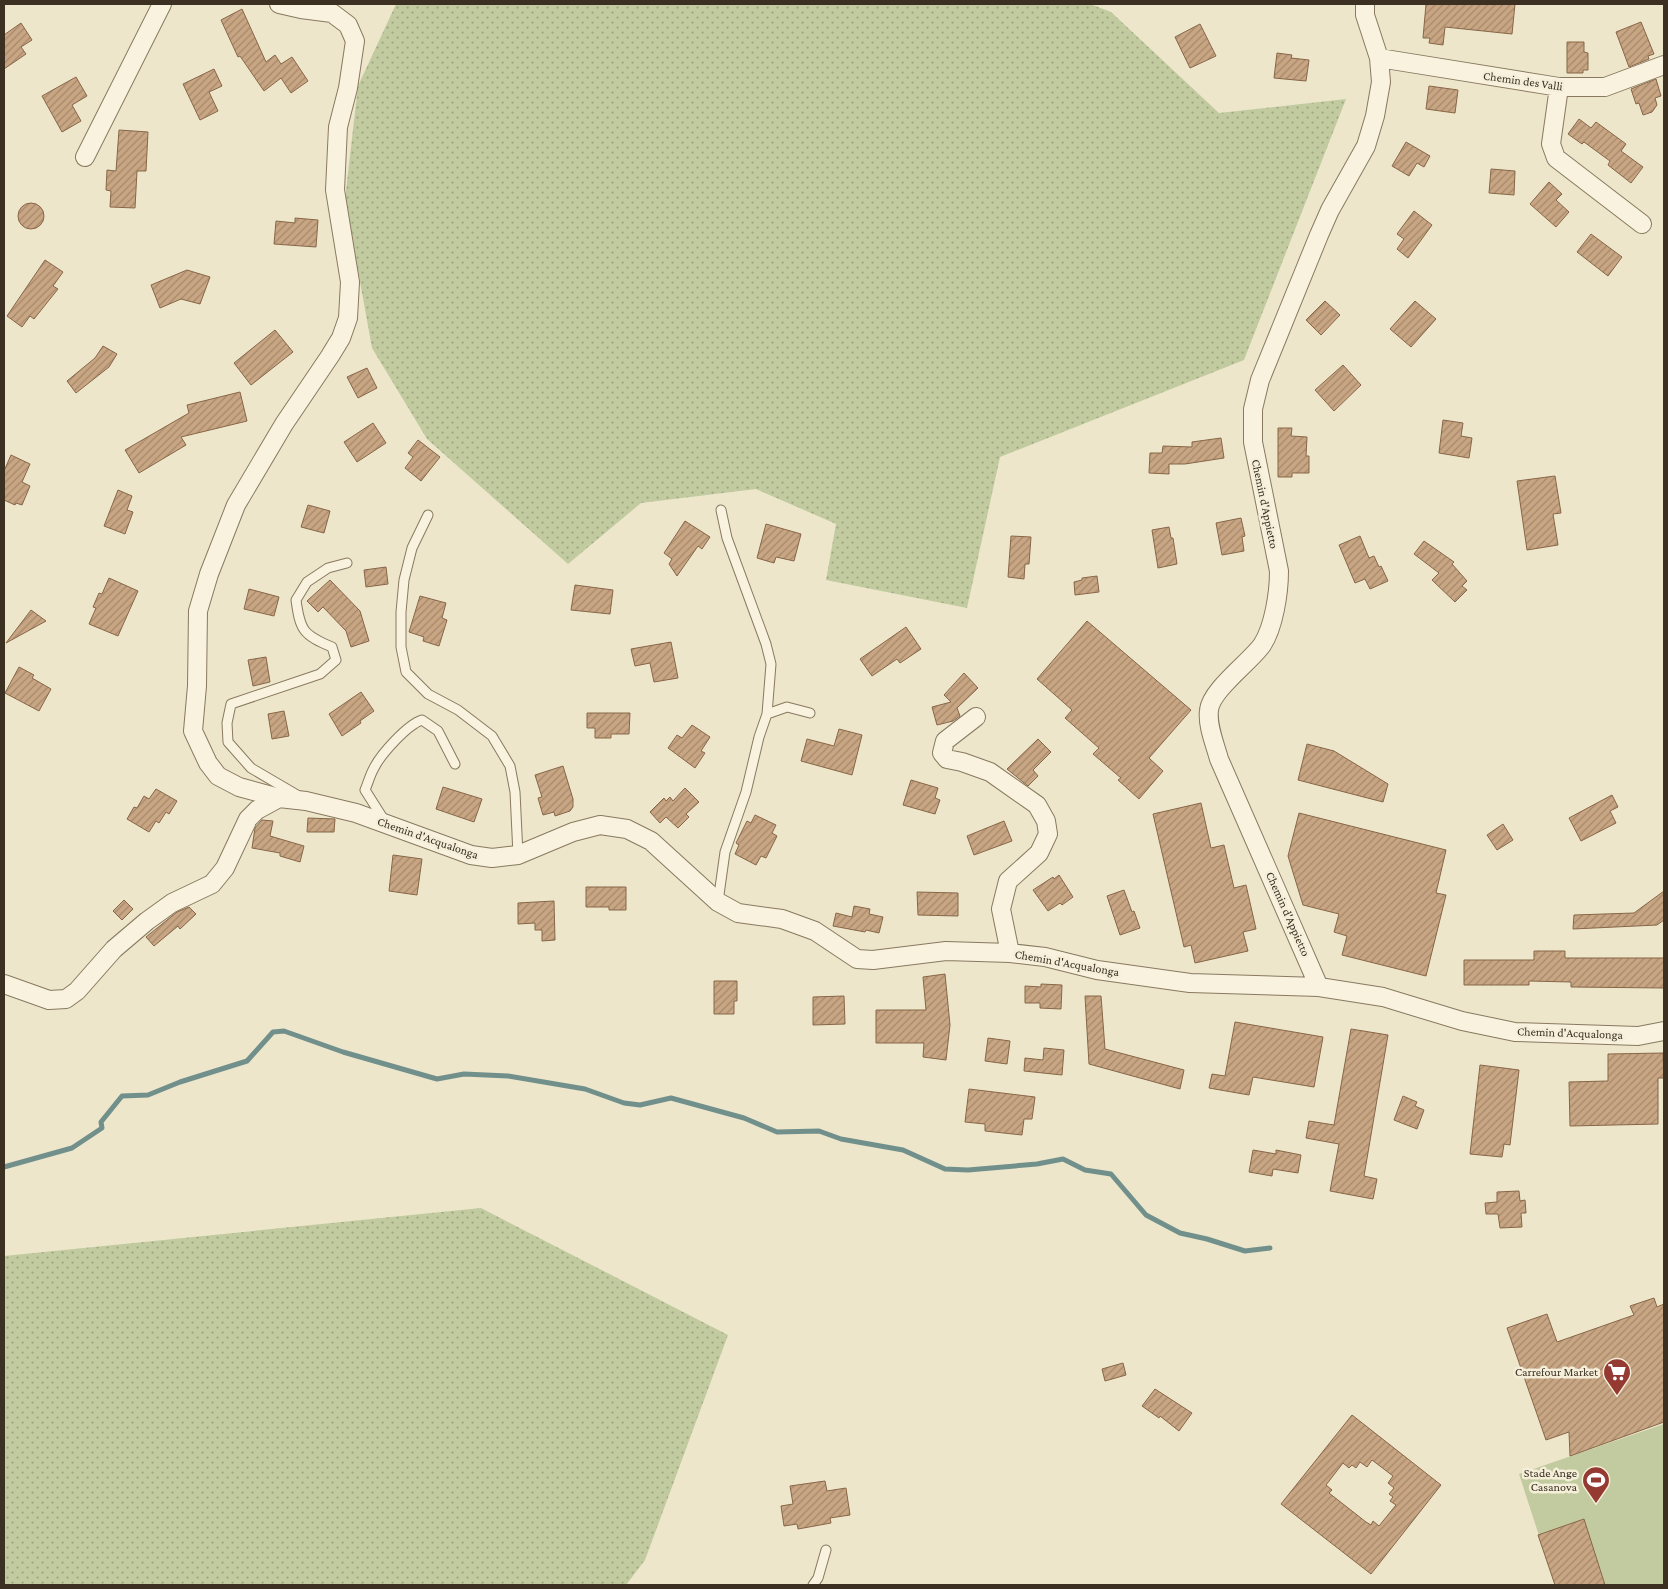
<svg xmlns="http://www.w3.org/2000/svg" width="1668" height="1589" font-family="'Crimson Pro',serif">
	<style>
		.grass { fill: url(#grass-dots) }
		.garden { fill: #c2cb9f }
		.lines { fill: none; stroke-linecap: round; stroke-linejoin: round }
		.stream { stroke: #72908b; stroke-width: 5 }
		.building { fill: url(#building-hatch); stroke: #876647; fill-rule: evenodd }
		.service-casing { stroke: #897960; stroke-width: 11 }
		.minor-casing { stroke: #897960; stroke-width: 20 }
		.service { stroke: #f8f2de; stroke-width: 9 }
		.minor { stroke: #f8f2de; stroke-width: 18 }
		.labels { text-anchor: middle; stroke-width: 5; stroke-linejoin: round; paint-order: stroke }
		.street-label { font-size: 12px; fill: #3b3022; stroke: #f5efda }
		.poi-label { font-size: 12px; fill: #3b3022; stroke: #f5efda; text-anchor: end }
	</style>
	<defs>
		<pattern id="grass-dots" width="8" height="8" patternUnits="userSpaceOnUse" patternTransform="scale(1.25)"><rect width="8" height="8" fill="#c2cb9f"/><path d="M2 2h.1M6 6h.1" fill="none" stroke="#9fa581" stroke-width="1.8" stroke-linecap="round"/></pattern>
		<pattern id="building-hatch" width="6" height="6" patternUnits="userSpaceOnUse" patternTransform="scale(1.25)"><rect width="6" height="6" fill="#c9a683"/><path d="M-1 1l2-2M0 6l6-6M5 7l2-2" fill="none" stroke="#a4886b"/></pattern>
	</defs>
	<rect width="100%" height="100%" fill="#ede6cb"/>
	<path class="grass" d="M396,4H1090L1111,12L1219,113L1346,99L1244,360L1000,457L967,608L826,580L836,524L756,489L641,503L568,564L427,439L372,348L345,199L358,86Z
		M481,1208L728,1335L645,1560L626,1585H4V1256Z"/>
	<path class="garden" d="M1664,1424V1585H1555L1519,1474Z"/>
	<g class="lines">
		<path class="stream" d="M4,1167L72,1148L102,1128L101,1122L122,1096L148,1095L180,1082L247,1061L273,1032L284,1031L343,1052L437,1079L464,1074L508,1076L585,1089L624,1103L640,1105L671,1098L744,1118L777,1132L819,1131L841,1139L903,1150L945,1169L968,1170L1037,1164L1063,1159L1085,1170L1111,1174L1146,1215L1180,1233L1207,1239L1245,1251L1270,1248"/>
	</g>
	<path class="building" d="M1426,4H1515L1512,34L1445,27L1443,45L1429,43L1430,38H1423Z
		M242,9L266,62L275,55L281,64L292,57L308,81L291,93L281,78L264,91L240,56L238,57L221,20Z
		M1641,22L1654,54L1648,56L1649,59L1629,67L1616,32Z
		M21,23L32,40L21,47L26,54L4,69V35Z
		M1200,24L1216,56L1190,68L1175,37Z
		M1567,42H1584V52L1588,53V70H1583V73H1567Z
		M1277,53L1292,55L1291,58L1309,60L1306,81L1274,78Z
		M214,69L222,86L209,92L218,111L200,120L183,84Z
		M76,77L87,96L72,105L81,121L62,132L42,96Z
		M1656,79L1661,96L1655,98L1657,105L1652,112L1643,115L1639,103L1636,104L1631,89Z
		M1429,86L1458,90L1455,113L1426,109Z
		M1579,119L1591,128L1596,122L1626,144L1621,151L1643,167L1631,183L1608,165L1610,161L1584,142L1582,144L1568,134Z
		M119,130L148,132L146,171H137L135,208L110,207L111,191L106,190L107,170L116,171Z
		M1406,142L1430,156L1424,167L1417,163L1409,176L1392,166Z
		M1491,169L1515,171L1514,195L1489,193Z
		M1549,182L1562,194L1556,200L1569,212L1556,227L1530,204Z
		M18 216a13 13 0 1 1 26 0a13 13 0 1 1-26 0Z
		M1414,211L1432,225L1408,258L1397,249L1404,239L1397,234Z
		M295,218L318,220L316,247L274,244L276,221L295,223Z
		M1591,234L1622,257L1608,276L1577,252Z
		M45,260L63,272L53,286L58,289L34,319L30,316L22,327L7,316Z
		M187,270L210,277L200,304L181,299L160,308L151,285Z
		M1325,301L1340,315L1321,335L1306,320Z
		M1415,301L1436,319L1411,347L1390,329Z
		M275,330L293,352L251,385L234,363Z
		M103,346L117,354L109,367L76,393L67,381L95,358Z
		M1343,365L1361,385L1334,411L1315,390Z
		M367,368L377,388L358,398L347,377Z
		M240,392L247,421L181,437L186,445L139,473L125,450L189,413L187,405Z
		M1443,420L1463,423L1461,436L1472,438L1469,458L1439,453Z
		M373,423L386,443L357,462L344,442Z
		M1278,428H1292L1291,436L1307,437L1306,456H1309V473H1292V477H1278Z
		M1221,438L1224,458L1185,464H1169V474L1149,473L1150,453H1162L1163,446L1192,447V442Z
		M418,440L440,457L421,481L405,468L413,457L408,453Z
		M11,455L30,464L22,482L30,486L22,505L16,503L15,505L4,500V471Z
		M1555,476L1561,513L1553,514L1558,545L1527,550L1517,481Z
		M118,490L132,496L127,510L133,512L125,534L104,526Z
		M308,505L330,511L324,533L301,527Z
		M1241,518L1245,536L1242,537L1244,551L1222,555L1216,523Z
		M685,521L710,537L702,549L698,546L677,576L669,564L672,559L664,553Z
		M766,524L801,534L794,561L776,557L774,563L757,558Z
		M1169,527L1171,538H1173L1177,564L1158,568L1152,530Z
		M1011,536L1031,537L1029,564H1025L1024,579L1008,577Z
		M1360,536L1369,558L1374,556L1379,567L1381,566L1388,581L1370,589L1365,579L1355,583L1339,545Z
		M1424,541L1454,562L1452,564L1467,581L1462,586L1467,590L1455,602L1432,580L1439,573L1414,554Z
		M386,567L388,584L366,587L364,570Z
		M1097,576L1099,592L1075,595L1074,582L1082,580V578Z
		M109,578L138,591L118,636L89,624L96,608L93,607L99,593L102,594Z
		M330,580L360,611L369,641L351,647L346,631L323,607L318,612L307,601Z
		M575,585L613,590L610,614L571,610Z
		M249,589L279,597L274,616L244,609Z
		M420,596L446,603L442,618L447,620L439,646L423,641L424,637L409,632Z
		M31,610L46,621L6,643Z
		M1087,621L1191,710L1149,758L1163,771L1139,799L1118,780L1121,778L1093,754L1099,748L1065,718L1072,710L1037,679Z
		M906,627L921,649L900,663L897,659L872,676L860,659Z
		M671,642L678,678L654,682L650,663L635,666L631,649Z
		M266,657L270,682L253,686L248,660Z
		M19,667L34,675L32,678L51,689L39,711L5,693Z
		M964,673L978,688L957,708L960,716L953,721L937,725L932,707L951,702L944,695Z
		M361,692L374,711L360,721L361,723L342,736L329,714Z
		M284,711L289,736L272,739L268,714Z
		M587,713H630L629,734H611V738H595V728H587Z
		M692,725L710,737L701,751L705,753L695,768L668,748L677,735L682,738Z
		M839,729L862,735L852,775L801,761L807,739L834,746Z
		M1038,739L1051,752L1033,770L1038,776L1028,786L1007,769Z
		M1307,744L1334,751L1388,784L1383,802L1298,780Z
		M563,766L573,799V807L570,811L555,816L554,812L543,815L538,798L542,797L535,775Z
		M911,780L938,788L935,798L940,800L935,814L903,805Z
		M443,787L482,799L474,822L436,809Z
		M685,788L699,802L686,814L689,817L678,828L666,817L660,823L650,812L664,798L666,801L670,797L673,801Z
		M156,789L177,801L169,814L166,812L159,823L156,821L149,832L127,819L134,807L137,808L144,796L149,799Z
		M1612,795L1618,807L1610,811L1616,823L1581,841L1569,818Z
		M1201,803L1211,848L1224,845L1234,888L1246,885L1256,929L1243,932L1248,951L1195,963L1191,945L1184,947L1153,814Z
		M1299,813L1446,850L1436,893L1446,895L1426,976L1342,955L1347,936L1334,932L1339,914L1303,905L1288,856Z
		M755,815L776,825L772,833L777,836L766,858L761,856L756,865L735,854L739,845L736,843L747,821L751,823Z
		M308,818L335,819L334,832H307Z
		M262,820L273,821L270,836L304,846L300,862L280,856V853L252,848L255,828Z
		M1004,821L1012,841L974,855L967,836Z
		M1503,824L1513,840L1497,850L1487,835Z
		M393,855L422,859L417,895L389,891Z
		M1059,875L1073,897L1062,905L1060,903L1048,911L1033,890L1053,877L1054,879Z
		M586,887H626V910H609V907H586Z
		M1124,890L1132,912L1134,911L1140,928L1120,935L1107,896Z
		M1664,891V920L1657,925L1573,929L1574,915L1634,913Z
		M917,892L958,893V916L918,915Z
		M124,900L133,909L122,920L113,911Z
		M554,901L555,940L542,941V930H535V923L518,924V903Z
		M854,906L870,909L869,914L883,917L879,933L866,930L865,932L833,926L836,913L852,917Z
		M189,907L196,914L180,929L178,926L154,946L146,937L177,912Z
		M1534,951H1565V958H1664V988L1571,987V982L1529,981V985H1464V960H1534Z
		M945,974L950,1025L946,1060L923,1057L924,1043H876V1010H926L923,977Z
		M714,981H737V1001H734V1014H714Z
		M1041,984L1062,985L1061,1009L1040,1008V1003H1025V986L1041,987Z
		M844,996L845,1024L813,1025V997Z
		M1085,996H1101L1105,1049L1184,1070L1180,1089L1089,1064Z
		M1235,1022L1323,1037L1314,1087L1253,1077L1249,1095L1209,1088L1212,1074L1225,1076Z
		M1351,1029L1388,1035L1364,1176L1377,1179L1373,1199L1330,1191L1339,1144L1306,1138L1309,1121L1334,1125Z
		M988,1038L1010,1041L1007,1064L985,1061Z
		M1044,1048L1064,1050L1062,1075L1024,1071L1025,1058L1043,1060Z
		M1663,1053L1664,1078H1658V1124L1570,1126L1569,1082L1608,1081V1054Z
		M1480,1065L1519,1070L1510,1145L1504,1144L1502,1157L1470,1154Z
		M969,1089L1035,1097L1032,1119H1024L1022,1135L985,1131V1124L965,1122Z
		M1403,1096L1417,1102L1415,1106L1424,1110L1417,1129L1394,1120Z
		M1253,1150L1276,1154V1150L1301,1155L1298,1173L1273,1169L1272,1176L1249,1172Z
		M1519,1191L1520,1201L1525,1200L1526,1213H1521L1522,1227L1500,1228L1498,1214H1486L1485,1203L1497,1202V1192Z
		M1654,1298L1657,1307L1664,1304V1422L1570,1456L1569,1432L1546,1440L1507,1328L1547,1314L1557,1342L1634,1315L1630,1306Z
		M1123,1363L1126,1375L1105,1381L1102,1369Z
		M1155,1389L1192,1413L1179,1431L1160,1416L1159,1418L1142,1406Z
		M1352,1415L1441,1485L1371,1574L1281,1504ZM1372,1460L1393,1476L1388,1483L1394,1488L1389,1494L1393,1497L1390,1501L1396,1505L1379,1526L1373,1521L1371,1525L1366,1522L1329,1493L1332,1490L1326,1485L1343,1463L1349,1468L1352,1465L1356,1468L1360,1462L1367,1467Z
		M825,1481L827,1491L846,1488L850,1515L830,1518L831,1523L798,1529L797,1524L784,1526L781,1506L793,1504L790,1486Z
		M1584,1519L1605,1585H1555L1538,1535Z"/>
	<g class="lines">
		<g class="service-casing">
			<path id="service" d="M428,515L412,548L404,580L401,612V647L406,672L428,694L458,710L492,736L510,766L515,792L518,855
				M767,714L787,707L810,713
				M297,795L251,768L228,742L227,723L231,704L320,674L336,660L332,647C303,635 300,630 296,600L307,582L328,568L347,563
				M384,820L365,790C368,783 370,775 374,768C381,754 407,725 422,720L438,731L455,764
				M718,902L725,852L746,792L759,737L767,714L771,664L766,644L727,538L721,510
				M813,1585L818,1578L826,1550"/>
		</g>
		<g class="minor-casing">
			<path id="minor" d="M279,4L301,9L332,13L348,25L355,41L348,88L338,127L335,190L350,282L348,318L341,338L330,356L284,424L236,505L209,574L198,611L197,686L193,731L208,763L218,776L239,787L279,798L306,801L356,813L471,855L492,858L518,855L573,832L600,825L627,829L651,841L718,902L738,913L782,919L815,931L857,959L873,960L946,951L1010,953L1045,957L1097,970L1190,983L1319,987L1383,997L1462,1021L1515,1032L1638,1036L1664,1031
				M1379,58L1559,87H1605L1664,65
				M1559,87L1551,144L1556,158L1642,224
				M85,157L162,4
				M976,717L945,741L942,753L947,759L962,762L990,772L1037,805L1046,821L1048,834L1039,853L1008,881L1001,909L1010,953
				M4,984L49,1000L66,999L77,991L114,949L147,921L172,903L212,884L225,868L248,819L257,810L279,798
				M1319,987L1219,759C1215,744 1207,726 1209,710C1211,690 1250,662 1262,645C1274,627 1279,592 1279,571L1253,442V409L1260,380L1319,235L1330,210L1366,146L1375,116L1381,82L1379,58L1365,15V4"/>
		</g>
		<use href="#service" class="service"/>
		<use href="#minor" class="minor"/>
	</g>
	<defs>
		<g id="supermarket-pin" transform="scale(1.4375)"><path d="M0 17L-7.5 6A9.5 9.5 0 1 1 7.5 6Z" fill="#953a33" stroke="#f5efda"/><path d="M-6-5.5h2.5l.6 2H6L4.5 2H-2.5L-4.4-4H-6ZM-1.5 3.2a1.3 1.3 0 1 0 .1 0ZM3 3.2a1.3 1.3 0 1 0 .1 0Z" fill="#fff"/></g>
		<g id="stadium-pin" transform="scale(1.4375)"><path d="M0 17L-7.5 6A9.5 9.5 0 1 1 7.5 6Z" fill="#953a33" stroke="#f5efda"/><path d="M0-5a6.5 5 0 1 0 0 10a6.5 5 0 1 0 0-10ZM-3.5-1.8h7v3.6h-7Z" fill="#fff"/></g>
	</defs>
	<g fill-rule="evenodd">
		<use href="#supermarket-pin" x="1617" y="1372"/>
		<use href="#stadium-pin" x="1596" y="1480"/>
	</g>
	<g class="labels">
		<g class="street-label">
			<text transform="translate(1523 81) rotate(8)" y="4">Chemin des Valli</text>
			<text transform="translate(1265 504) rotate(78)" y="4">Chemin d'Appietto</text>
			<text transform="translate(428 838) rotate(19)" y="4">Chemin d'Acqualonga</text>
			<text transform="translate(1288 914) rotate(66)" y="4">Chemin d'Appietto</text>
			<text transform="translate(1067 963) rotate(10)" y="4">Chemin d'Acqualonga</text>
			<text transform="translate(1570 1033) rotate(2)" y="4">Chemin d'Acqualonga</text>
		</g>
		<g class="poi-label">
			<text x="1598" y="1376">Carrefour Market</text>
			<text x="1577" y="1477">Stade Ange<tspan x="1577" dy="14">Casanova</tspan></text>
		</g>
	</g>
	<rect width="1668" height="1589" fill="none" stroke="#3b3022" stroke-width="10"/>
</svg>
